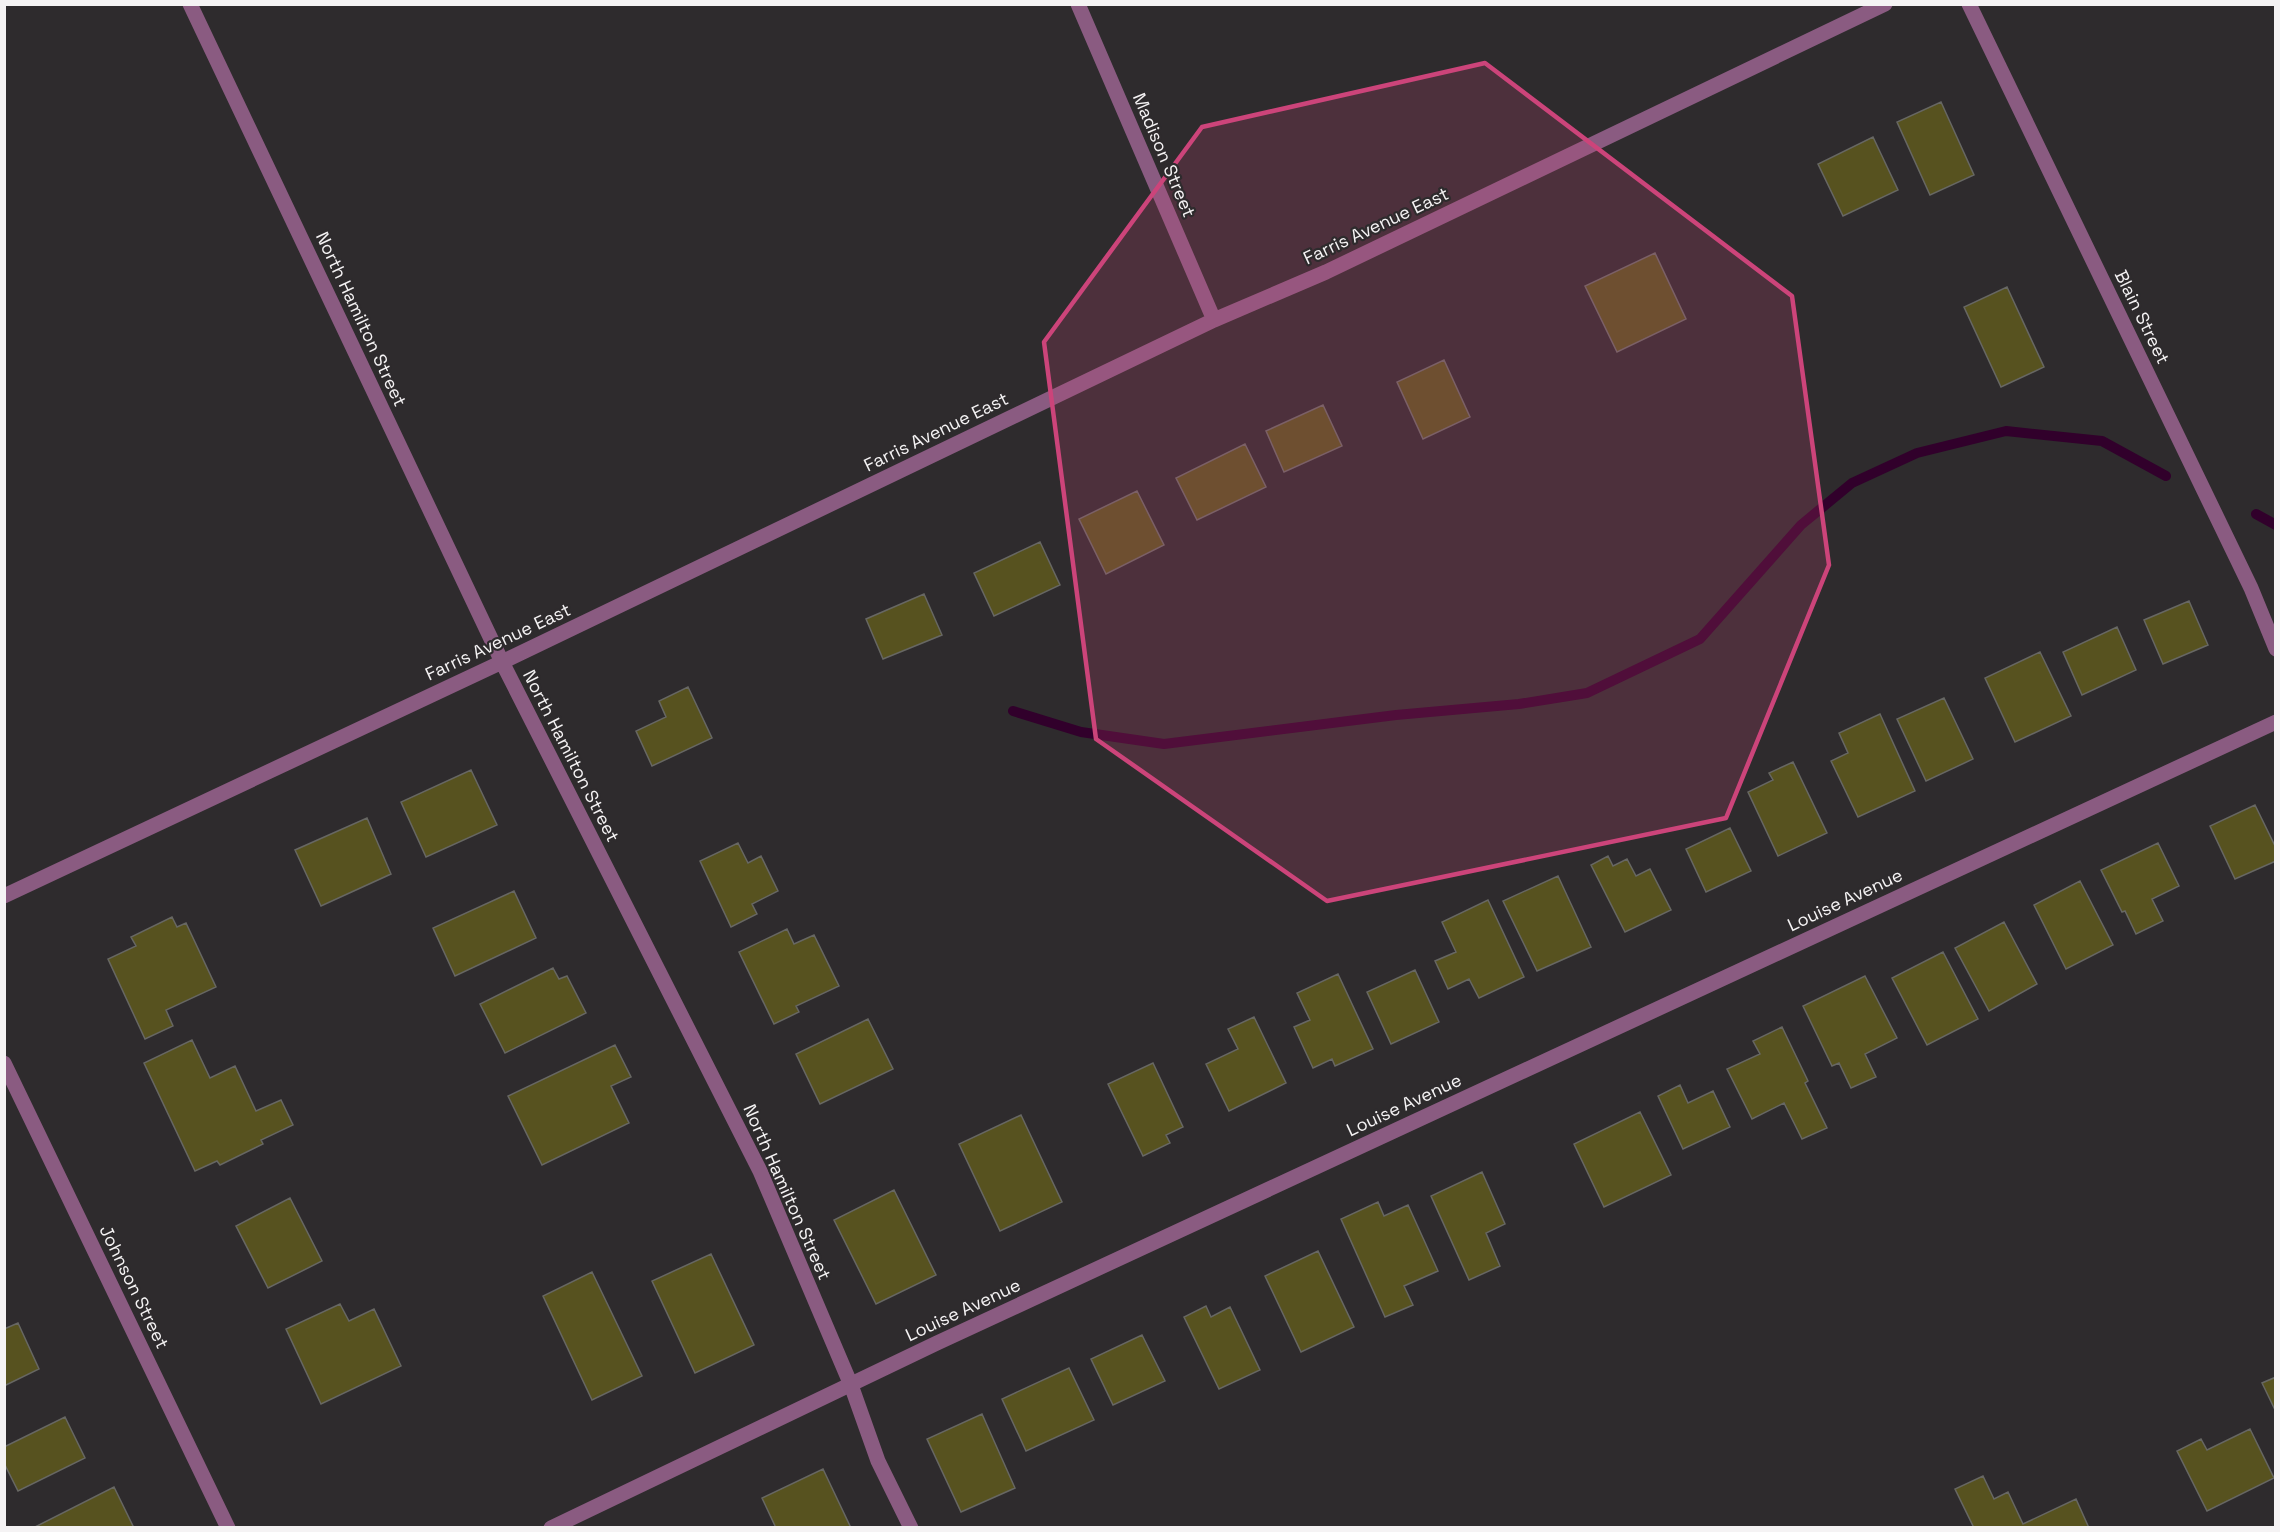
<svg xmlns="http://www.w3.org/2000/svg" width="2280" height="1532" font-family="'Space Grotesk',sans-serif">
	<style>
		.lines { fill: none; stroke-linecap: round; stroke-linejoin: round }
		.stream { stroke: #31002b; stroke-width: 10 }
		.building { fill: #57521f; stroke: #676763; stroke-width: 1.5 }
		.minor { stroke: #8a5b81; stroke-width: 15 }
		.marked { fill: #cc447a; fill-opacity: 0.2; stroke: #cc447a; stroke-width: 4.5; stroke-linejoin: round }
		.labels { text-anchor: middle; stroke-width: 4.5; stroke-linejoin: round; paint-order: stroke }
		.street-label { font-size: 18px; fill: #f5f3f4; stroke: #2e2b2d }
	</style>
	<rect width="100%" height="100%" fill="#2e2b2d"/>
	<g class="lines">
		<path class="stream" d="M2256,514L2276,525
			M1013,711L1081,732L1164,744L1396,715L1519,704L1587,693L1700,639L1801,525L1852,483L1917,453L2006,431L2102,441L2166,476"/>
	</g>
	<path class="building" d="M1941,102L1974,175L1930,195L1897,122Z
		M1873,137L1898,190L1843,216L1818,164Z
		M1655,253L1686,319L1617,352L1585,286Z
		M2007,287L2044,367L2001,387L1964,307Z
		M1444,360L1470,417L1423,439L1397,382Z
		M1323,405L1342,446L1284,472L1266,431Z
		M1245,444L1266,487L1197,520L1176,478Z
		M1137,491L1164,545L1106,574L1079,519Z
		M1040,542L1060,585L994,616L974,573Z
		M924,594L942,635L883,659L866,619Z
		M2189,601L2208,645L2163,664L2144,620Z
		M2117,627L2136,670L2082,695L2063,652Z
		M2040,652L2071,716L2015,742L1985,678Z
		M688,687L712,738L652,766L636,731L666,717L659,701Z
		M1944,698L1973,759L1926,781L1897,719Z
		M1880,714L1915,791L1858,817L1831,761L1848,753L1839,733Z
		M1793,762L1827,833L1778,856L1748,792L1773,780L1769,773Z
		M471,770L497,825L426,857L401,802Z
		M2255,805L2276,848V861L2235,879L2210,826Z
		M367,818L391,874L321,906L295,850Z
		M1730,828L1751,871L1706,892L1686,849Z
		M738,843L748,863L761,856L778,891L752,904L757,914L731,927L700,861Z
		M2158,843L2179,886L2152,899L2163,921L2136,934L2125,911L2122,912L2101,870Z
		M1608,856L1613,866L1627,859L1636,876L1650,869L1671,910L1625,932L1591,865Z
		M1558,876L1591,947L1537,971L1503,901Z
		M2080,881L2113,945L2066,969L2034,905Z
		M514,891L536,938L455,976L433,928Z
		M1488,900L1524,977L1479,998L1469,979L1448,989L1435,961L1456,952L1442,922Z
		M172,917L177,927L186,923L216,987L166,1010L173,1026L145,1039L108,959L136,946L131,937Z
		M2004,922L2037,984L1989,1011L1955,948Z
		M787,929L794,944L814,935L839,986L796,1006L799,1012L774,1024L739,952Z
		M1943,952L1978,1019L1927,1045L1892,978Z
		M553,968L559,979L567,976L586,1013L505,1053L480,1004Z
		M1415,970L1439,1022L1391,1044L1367,992Z
		M1338,974L1373,1049L1335,1066L1332,1059L1313,1068L1294,1027L1310,1020L1297,993Z
		M1865,976L1897,1038L1865,1054L1876,1077L1851,1088L1839,1063L1832,1066L1803,1006Z
		M1254,1017L1286,1083L1229,1111L1206,1064L1238,1049L1228,1029Z
		M868,1019L893,1069L820,1104L796,1054Z
		M1782,1027L1808,1081L1805,1083L1827,1128L1802,1139L1784,1103L1752,1119L1727,1069L1760,1054L1753,1041Z
		M192,1040L210,1078L235,1066L256,1111L281,1100L293,1125L261,1140L263,1144L220,1165L217,1161L195,1171L144,1063Z
		M615,1045L631,1077L611,1086L629,1123L542,1165L508,1096Z
		M1153,1063L1183,1127L1166,1135L1170,1143L1143,1156L1108,1084Z
		M1680,1085L1688,1103L1713,1091L1730,1127L1683,1149L1658,1096Z
		M1640,1112L1671,1175L1604,1207L1574,1144Z
		M1021,1115L1062,1202L1000,1231L959,1144Z
		M1482,1172L1505,1224L1486,1233L1500,1266L1469,1280L1431,1196Z
		M894,1190L936,1275L876,1304L834,1220Z
		M290,1198L322,1261L268,1288L236,1226Z
		M1378,1202L1384,1216L1408,1205L1438,1271L1404,1286L1413,1305L1385,1317L1341,1219Z
		M1318,1251L1354,1327L1301,1352L1265,1276Z
		M711,1254L754,1345L695,1373L652,1281Z
		M592,1272L642,1376L592,1400L543,1296Z
		M340,1304L349,1321L374,1309L401,1366L321,1404L286,1329Z
		M1206,1306L1211,1317L1230,1307L1260,1370L1219,1389L1184,1317Z
		M18,1323L39,1369L4,1386V1329Z
		M1142,1335L1165,1381L1113,1405L1091,1359Z
		M1069,1368L1094,1420L1026,1451L1002,1399Z
		M2276,1377V1412L2262,1383Z
		M982,1414L1015,1488L961,1512L927,1439Z
		M65,1417L85,1458L18,1491L4,1463V1447Z
		M2250,1429L2274,1478L2207,1511L2177,1451L2201,1439L2207,1450Z
		M823,1469L851,1528H776L762,1498Z
		M1983,1476L1994,1499L2008,1492L2023,1524L2076,1499L2089,1528H1974L1955,1489Z
		M114,1487L134,1528H33Z"/>
	<g class="lines">
		<path class="minor" d="M190,4L502,662L760,1171L851,1385L878,1461L911,1528
			M1078,4L1214,320
			M1969,4L2251,588L2276,649
			M4,896L502,662L1214,320L1326,272L1885,4
			M4,1063L228,1528
			M551,1528L937,1343L2276,722"/>
	</g>
	<path class="marked" d="M1485,63L1792,296L1829,565L1726,818L1327,901L1096,739L1044,342L1202,127Z"/>
	<g class="labels">
		<g class="street-label">
			<text transform="translate(1164 155) rotate(67)" y="6">Madison Street</text>
			<text transform="translate(1376 226) rotate(-25)" y="6">Farris Avenue East</text>
			<text transform="translate(2142 317) rotate(64)" y="6">Blain Street</text>
			<text transform="translate(361 319) rotate(65)" y="6">North Hamilton Street</text>
			<text transform="translate(936 432) rotate(-26)" y="6">Farris Avenue East</text>
			<text transform="translate(498 642) rotate(-25)" y="6">Farris Avenue East</text>
			<text transform="translate(571 756) rotate(63)" y="6">North Hamilton Street</text>
			<text transform="translate(1845 900) rotate(-25)" y="6">Louise Avenue</text>
			<text transform="translate(1404 1105) rotate(-25)" y="6">Louise Avenue</text>
			<text transform="translate(787 1192) rotate(66)" y="6">North Hamilton Street</text>
			<text transform="translate(134 1287) rotate(64)" y="6">Johnson Street</text>
			<text transform="translate(963 1310) rotate(-25)" y="6">Louise Avenue</text>
		</g>
	</g>
	<rect width="2280" height="1532" fill="none" stroke="#f5f3f4" stroke-width="12"/>
</svg>
